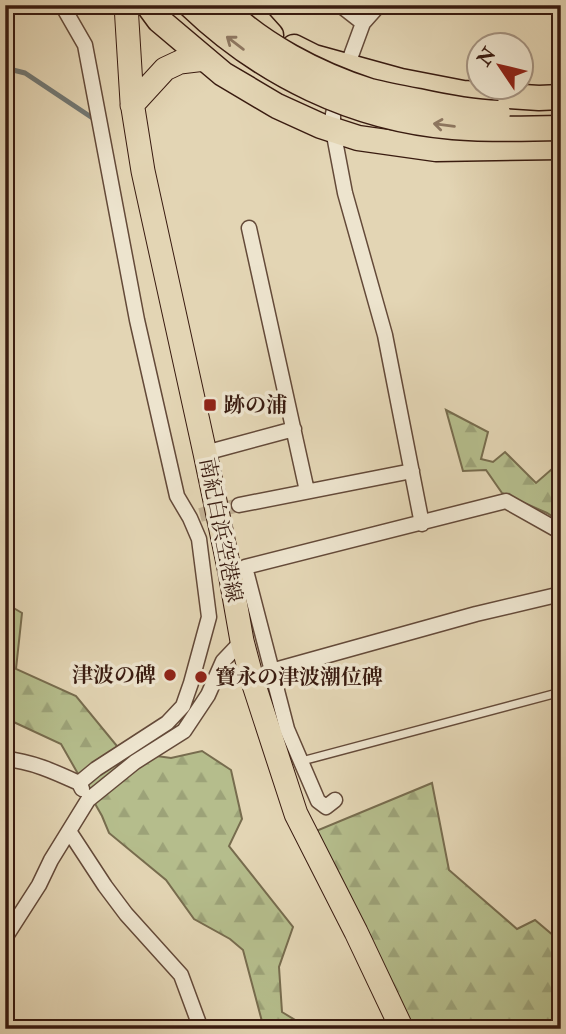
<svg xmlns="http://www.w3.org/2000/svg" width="566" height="1034" font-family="'IM FELL Double Pica','Noto Serif JP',serif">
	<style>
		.forest { fill: url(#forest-firs); stroke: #776c4e; stroke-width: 2 }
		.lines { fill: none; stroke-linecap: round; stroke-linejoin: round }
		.stream { stroke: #717874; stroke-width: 5 }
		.minor-tunnel { stroke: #c1b093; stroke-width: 14; stroke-dasharray: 14 7; stroke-linecap: butt }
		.service-casing { stroke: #644a39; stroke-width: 10 }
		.minor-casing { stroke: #644a39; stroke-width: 17 }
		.primary-casing { stroke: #391b10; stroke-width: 25 }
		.trunk-casing { stroke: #391b10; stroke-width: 27 }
		.service { stroke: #ede4ce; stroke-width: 7 }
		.minor { stroke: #ede4ce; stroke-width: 14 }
		.primary { stroke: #e3d5b4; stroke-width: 23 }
		.trunk { stroke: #e3d5b4; stroke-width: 24 }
		.trunk-bridge-casing { stroke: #391b10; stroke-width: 27; stroke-linecap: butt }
		.trunk-bridge { stroke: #e3d5b4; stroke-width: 24 }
		.oneway { stroke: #8e7862 }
		.poi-dot { fill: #8f2418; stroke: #ede4ce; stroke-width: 2.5 }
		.labels { text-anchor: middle; stroke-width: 7; stroke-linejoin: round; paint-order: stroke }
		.poi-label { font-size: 21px; font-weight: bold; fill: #391b10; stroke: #ede4ce; text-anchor: start }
		.street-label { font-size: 21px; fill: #391b10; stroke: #ede4ce }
	</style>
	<defs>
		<pattern id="forest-firs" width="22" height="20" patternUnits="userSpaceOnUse" patternTransform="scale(1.75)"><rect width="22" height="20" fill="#b5bd8c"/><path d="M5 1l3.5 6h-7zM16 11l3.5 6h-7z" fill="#9ca278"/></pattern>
	</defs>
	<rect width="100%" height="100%" fill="#e3d5b4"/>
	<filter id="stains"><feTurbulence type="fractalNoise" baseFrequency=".00286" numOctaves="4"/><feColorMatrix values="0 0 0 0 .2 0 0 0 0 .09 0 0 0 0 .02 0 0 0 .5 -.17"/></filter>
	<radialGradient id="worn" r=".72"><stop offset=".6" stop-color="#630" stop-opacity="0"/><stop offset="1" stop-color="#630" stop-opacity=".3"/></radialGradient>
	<path class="forest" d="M446,410L488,432L481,459L493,462L505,452L536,483L552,469L561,410V522L547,513L502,493L486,470L463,471Z
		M5,603L22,613L16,669L76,696L121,751L171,758L202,751L231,770L242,819L229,846L293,927L279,967L282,1012L310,1029H264L243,950L230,939L194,919L166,880L109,833L102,816L61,744L5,718Z
		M432,783L449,870L517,929L535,920L561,942V1029H410L316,831Z"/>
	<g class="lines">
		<path class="stream" d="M5,68L25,73L91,117"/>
		<path class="minor-tunnel" d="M200,515L239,505"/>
		<g class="service-casing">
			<path id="service" d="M302,761L561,692"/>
		</g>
		<g class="minor-casing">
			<path id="minor" d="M62,5L85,45L137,320L177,496L190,518L199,539L209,617L191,683L183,706L167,723L96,769L79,783
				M340,5L363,23
				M345,72L363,23L379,5
				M338,95L333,114V130L345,193L385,335L422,524
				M249,228L307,491
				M205,453L294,429
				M239,505L412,471
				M271,671L476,614L561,594
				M5,759C31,761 55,772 79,783L82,789
				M335,800L326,807L318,801L287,729L245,567L506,501L561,532
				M69,831L105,886L126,914L181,975L201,1029
				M5,938L39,885L51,860L88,800L135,762L184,731L208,695L223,661L242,641"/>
		</g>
		<g class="primary-casing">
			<path id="primary" d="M126,5L132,102L143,171L205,453L230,573L242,641L252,679L296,814L356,932L402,1029
				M132,105L165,69L180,62L205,59"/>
		</g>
		<g class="trunk-casing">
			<path id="trunk" d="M148,5L159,20L223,74L277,106L321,126L358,138L436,149L561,147
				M244,5L271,35
				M294,47L314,57L401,81L463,93L539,98L561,97"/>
		</g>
		<use href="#service" class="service"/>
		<use href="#minor" class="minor"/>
		<use href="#primary" class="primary"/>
		<use href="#trunk" class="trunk"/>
		<g class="trunk-bridge-casing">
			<path id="trunk-bridge" d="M190,5C262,74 354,119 453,127C489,130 525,129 561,128
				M221,5C261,45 317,74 370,91C386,95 402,98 418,101C445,107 471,112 498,113"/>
		</g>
		<use href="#trunk-bridge" class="trunk-bridge"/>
	</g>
	<defs><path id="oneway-shaft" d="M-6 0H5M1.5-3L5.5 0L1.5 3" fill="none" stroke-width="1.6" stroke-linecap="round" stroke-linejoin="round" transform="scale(1.75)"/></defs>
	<g class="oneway">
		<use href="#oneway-shaft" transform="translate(235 43) rotate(-143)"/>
		<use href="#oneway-shaft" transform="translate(444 125) rotate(-173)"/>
	</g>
	<g class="poi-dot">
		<rect x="203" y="398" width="14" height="14" rx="3.5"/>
		<circle cx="170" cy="675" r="7"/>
		<circle cx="201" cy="677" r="7"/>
	</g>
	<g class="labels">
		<g class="poi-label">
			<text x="224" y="412">跡の浦</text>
			<text x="156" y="682" text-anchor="end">津波の碑</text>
			<text x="215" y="684">寶永の津波潮位碑</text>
		</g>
		<g class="street-label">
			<text transform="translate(221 530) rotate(79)" y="7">南紀白浜空港線</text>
		</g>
	</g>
	<rect width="566" height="1034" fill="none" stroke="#e3d5b4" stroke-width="28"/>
	<rect x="7" y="7" width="552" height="1020" fill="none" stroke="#391b10" stroke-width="3.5"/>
	<rect x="14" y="14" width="538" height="1006" fill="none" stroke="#391b10" stroke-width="2"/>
	<g transform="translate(500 66) rotate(305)"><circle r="33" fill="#ede4ce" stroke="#a59482" stroke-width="2"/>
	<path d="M0-5L12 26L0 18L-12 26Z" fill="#8f2418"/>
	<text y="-10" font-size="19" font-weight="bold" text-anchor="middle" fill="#391b10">N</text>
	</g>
	<rect width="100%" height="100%" filter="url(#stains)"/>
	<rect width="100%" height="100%" fill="url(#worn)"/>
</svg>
